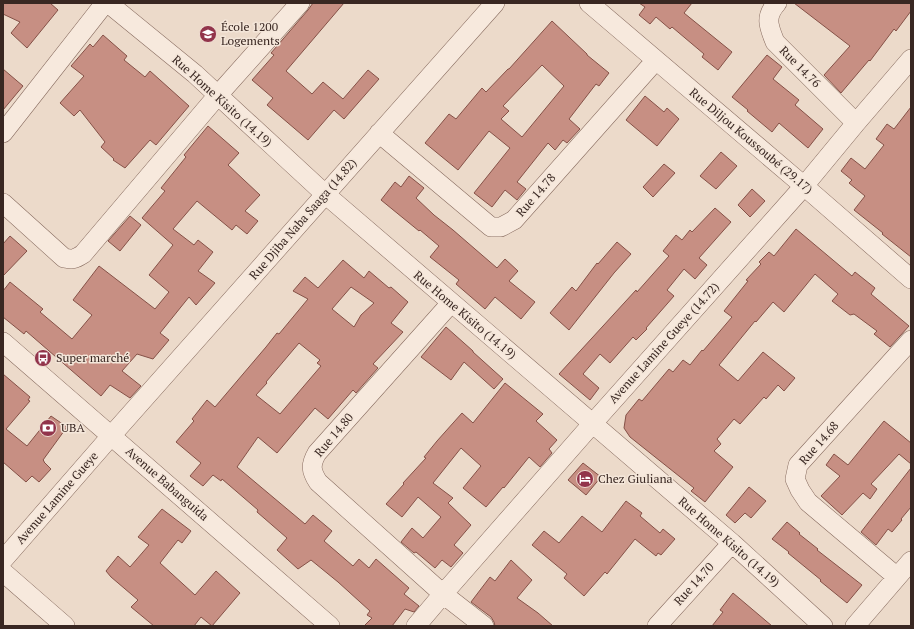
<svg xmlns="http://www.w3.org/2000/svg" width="914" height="629" font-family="'PT Serif',serif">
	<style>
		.building { fill: #c78f83; stroke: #855147; fill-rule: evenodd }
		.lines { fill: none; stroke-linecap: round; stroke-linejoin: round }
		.minor-casing { stroke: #876b5f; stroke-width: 20 }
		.minor { stroke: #f7e9dd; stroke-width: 19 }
		.labels { text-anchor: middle; stroke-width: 3; stroke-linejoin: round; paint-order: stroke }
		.poi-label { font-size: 12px; fill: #392722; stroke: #f4e6d9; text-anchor: start }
		.street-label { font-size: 12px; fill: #392722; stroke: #f4e6d9 }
	</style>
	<rect width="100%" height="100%" fill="#ecdaca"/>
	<path class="building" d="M3,3H50L58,10L27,48L11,33L20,22L3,14Z
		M313,3H344L286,71L312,94L323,82L343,99L368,70L379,79L344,119L334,110L308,140L267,105L273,98L252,80L274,55L271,53L308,10Z
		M639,3H692L684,13L732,52L718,70L702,57L704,54L672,27L670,29L656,17L650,24L639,15L645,7Z
		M794,3H911V11L896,31L894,29L870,61L869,60L841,93L824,75L850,46Z
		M552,21L587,54V55L609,73L599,86L596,84L569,119L580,129L567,143L563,140L555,150L548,143L517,182L526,189L517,200L505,190L492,207L474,193L510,148L489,131L458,170L425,143L449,114L456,119L482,88L486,92L508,69H509ZM542,65L564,86L522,137L501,119L509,111L503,106Z
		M103,35L127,56L124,60L145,77L150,71L189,106L156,145L150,140L125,168L113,160L114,159L101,147L105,142L80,110L74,116L60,103L84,76L71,66L90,44L93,47Z
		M767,55L782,67L773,79L799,100L795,105L823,129L808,148L779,123L772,132L747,111L748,110L732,97Z
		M3,69L23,86L3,110Z
		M645,96L664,112L667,108L679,119L657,146L626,120Z
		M911,107V257L882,234L883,233L854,210L865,196L849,183L852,180L841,171L851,158L865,169L884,145L876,139L887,124L894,129Z
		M208,126L239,153L228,165L260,195L245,211L258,221L247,234L236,225L232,230L197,201L173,229L194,245L198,240L213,252L198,271L215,283L196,305L189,297L160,333L169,340L153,359L137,354L122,371L141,386L130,398L110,385L101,396L26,331L24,334L3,317V291L10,282L43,309L40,312L72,339L92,315L73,300L99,266L155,309L169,292L149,275L173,245L142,218L165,191L161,188L186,157L184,155Z
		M721,152L737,166L716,189L700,176Z
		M664,164L675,173L653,197L643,187Z
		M409,176L424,188L416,198L434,215L453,230L497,268L505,259L518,271L509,281L535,302L521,319L495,297L485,309L456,284L459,280L430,257L439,246L420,230L419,231L381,200L395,182L401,187Z
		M752,189L765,201L750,217L738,205Z
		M715,208L731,222L699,258L707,265L695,279L684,269L667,290L674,296L646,328L647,329L636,340L633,337L610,363L600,354L583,374L599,388L590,400L559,374L636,290L637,292L669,256L663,251L676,235L682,240L690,230L692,232Z
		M130,216L141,225L120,251L108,241Z
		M796,229L852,276L855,272L875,288L871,294L909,326L890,347L874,334L877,331L854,314L850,315L832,301L838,294L815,274L784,312L773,302L756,322L755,321L719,365L738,381L763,352L795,378L784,391L778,385L766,399L764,397L740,424L734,419L717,439L721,444L714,451L733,467L705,502L691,491L694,488L630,437L624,428L626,415L639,399L642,401L669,369L673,372L683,360L690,365L702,350L703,351L732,317L724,311L748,281L746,280L761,264L759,262L769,252L774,256Z
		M10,236L27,251L3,276V244Z
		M617,242L631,254L614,273L569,330L550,313L572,287L576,291L597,263L598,264Z
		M343,260L364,278L369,271L389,288L391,287L408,302L391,323L403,332L373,364L378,368L356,393L353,390L328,419L315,408L277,453L258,437L237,467L305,524L313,515L332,531L324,541L353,566L359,559L369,568L376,559L409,588L404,594L419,606L414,612L405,609L392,626H364L372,618L367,615L370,611L338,582L311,560L298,569L277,550L287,538L257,512L258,510L222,479L221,481L213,475L203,486L190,476L201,463L176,442L194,421L192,419L207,400L215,407L266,347L277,333L279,334L308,299L293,291L305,277L318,288ZM351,287L374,303L361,315L354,327L332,309ZM299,343L320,360L317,363L321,366L280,414L256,395L267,383L266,382Z
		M446,327L473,351V352L503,379L494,389L464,362L451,380L421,357Z
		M3,374L30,397L28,400L30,401L6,429L27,446L51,416L67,427L43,460L44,461V462L51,469L39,482L32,476L26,482L3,462Z
		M505,383L543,414L536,421L557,440L549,449L552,453L540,467L529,457L504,488L503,487L486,507L463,488L481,466L461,448L433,483L453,498L448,503L471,525L454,545L463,553L451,567L442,560L435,568L416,552L414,553L401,542L412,528L423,538L441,517L418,497L402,517L386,504L404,484L403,483L426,458L424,457L437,441L462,413L473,423Z
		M884,421L911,443V464L899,454L871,484L877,489L870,499L863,493L842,515L821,496L840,476L826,465L834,454L848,465Z
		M583,463L601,477L586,495L568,480Z
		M911,468V507L901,519L902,520L892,532L888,529L876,545L861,532Z
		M749,487L766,501L751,518L745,513L735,523L726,515Z
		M626,501L642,513L640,516L660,533L663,529L675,539L661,555L658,553L656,556L635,539L607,574L605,572L584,596L564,578L567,574L532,545L544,531L559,543L582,516L602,532Z
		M162,509L191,531L182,543L178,540L160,563L195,595L216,571L240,593L212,626L201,617L194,626H154L131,607L138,600L111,577L106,571L118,556L130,567L149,545L138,537Z
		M787,522L800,533L799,534L818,549L817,550L862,585L847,603L820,581L821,580L788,553L789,552L772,539Z
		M511,560L532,580L517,598L538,613L553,626H495L494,622L491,617L471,602L490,577L495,581Z
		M733,593L772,626H712L723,612L720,610Z"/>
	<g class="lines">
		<g class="minor-casing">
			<path id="minor" d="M108,3L195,74L325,194L732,543L823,626
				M589,3L804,186L911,279
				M777,3C764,17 769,27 775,42L856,123
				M3,133L105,3
				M379,133L491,227H501L514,220L656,60
				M3,203L64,258C73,260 75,259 83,254L218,95L300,3
				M451,303L317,453C310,465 311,471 318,482L443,594L484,626
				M3,342L330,626
				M3,560L111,436L495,3
				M3,572L65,626
				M897,577L808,502L800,490L795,479L798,465L911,340
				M416,626L443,594L593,423L804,186L856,123L911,59
				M657,626L732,543
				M855,626L911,561"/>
		</g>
		<use href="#minor" class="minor"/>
	</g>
	<defs>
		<g id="school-disc" transform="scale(0.9)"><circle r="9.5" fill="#92344b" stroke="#f4e6d9"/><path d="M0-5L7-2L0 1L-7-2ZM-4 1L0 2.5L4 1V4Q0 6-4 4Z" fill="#fff"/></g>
		<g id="bus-disc" transform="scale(0.9)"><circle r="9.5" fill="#92344b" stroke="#f4e6d9"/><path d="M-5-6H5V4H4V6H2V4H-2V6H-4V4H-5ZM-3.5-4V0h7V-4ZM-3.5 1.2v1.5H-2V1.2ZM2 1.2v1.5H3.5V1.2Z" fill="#fff"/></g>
		<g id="bank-disc" transform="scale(0.9)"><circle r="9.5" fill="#92344b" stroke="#f4e6d9"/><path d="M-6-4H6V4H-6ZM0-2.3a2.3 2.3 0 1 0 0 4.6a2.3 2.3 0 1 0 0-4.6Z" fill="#fff"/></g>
		<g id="hotel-disc" transform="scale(0.9)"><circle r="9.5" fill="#92344b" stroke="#f4e6d9"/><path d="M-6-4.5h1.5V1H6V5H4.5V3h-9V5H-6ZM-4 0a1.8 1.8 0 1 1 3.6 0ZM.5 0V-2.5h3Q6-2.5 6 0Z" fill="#fff"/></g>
	</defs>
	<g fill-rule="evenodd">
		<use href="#school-disc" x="208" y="34"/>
		<use href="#bus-disc" x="43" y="358"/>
		<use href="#bank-disc" x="48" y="428"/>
		<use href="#hotel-disc" x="585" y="479"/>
	</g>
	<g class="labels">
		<g class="poi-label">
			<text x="221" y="31">École 1200<tspan x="221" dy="14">Logements</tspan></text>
			<text x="56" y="362">Super marché</text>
			<text x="61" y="432">UBA</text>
			<text x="598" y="483">Chez Giuliana</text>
		</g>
		<g class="street-label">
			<text transform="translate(800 67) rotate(45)" y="4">Rue 14.76</text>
			<text transform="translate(222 101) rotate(42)" y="4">Rue Home Kisito (14.19)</text>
			<text transform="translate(751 141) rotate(40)" y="4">Rue Diljou Koussoubé (29.17)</text>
			<text transform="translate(536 195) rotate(-49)" y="4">Rue 14.78</text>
			<text transform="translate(303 219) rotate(-49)" y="4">Rue Djiba Naba Saaga (14.82)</text>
			<text transform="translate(465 315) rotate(40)" y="4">Rue Home Kisito (14.19)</text>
			<text transform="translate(664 343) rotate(-48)" y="4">Avenue Lamine Gueye (14.72)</text>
			<text transform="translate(334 435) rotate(-50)" y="4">Rue 14.80</text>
			<text transform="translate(819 443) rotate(-49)" y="4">Rue 14.68</text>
			<text transform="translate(167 484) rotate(41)" y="4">Avenue Babanguida</text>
			<text transform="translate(57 498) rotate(-49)" y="4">Avenue Lamine Gueye</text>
			<text transform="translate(729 542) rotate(41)" y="4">Rue Home Kisito (14.19)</text>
			<text transform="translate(694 584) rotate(-48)" y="4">Rue 14.70</text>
		</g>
	</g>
	<rect width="914" height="629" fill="none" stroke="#392722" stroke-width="8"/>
</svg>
